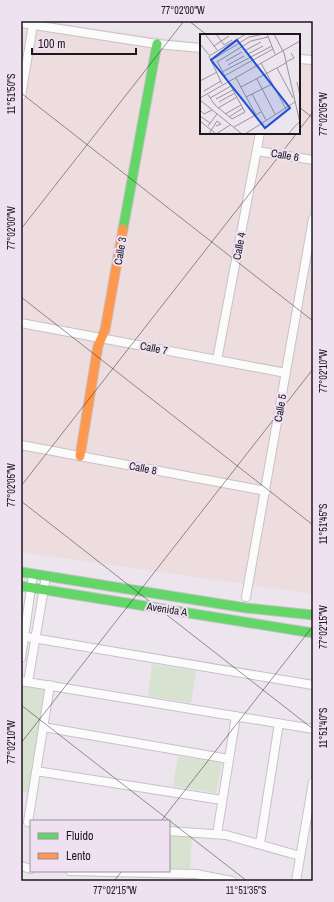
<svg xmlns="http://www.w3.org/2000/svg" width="334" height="902" font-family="'Archivo Narrow',sans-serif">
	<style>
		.industrial { fill: #eeddde }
		.green { fill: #d8e2d0 }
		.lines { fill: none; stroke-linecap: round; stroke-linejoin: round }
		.street-casing { stroke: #c7c1c8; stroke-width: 10 }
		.fast-casing { stroke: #c7c1c8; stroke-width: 11 }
		.slow-casing { stroke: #c7c1c8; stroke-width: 11 }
		.street { stroke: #fcfbfc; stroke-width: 8 }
		.fast { stroke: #63d668; stroke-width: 9 }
		.slow { stroke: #ff974d; stroke-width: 9 }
		.ticks { fill: none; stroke: #1c171d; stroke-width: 1; stroke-opacity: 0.45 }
		.labels { text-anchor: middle; stroke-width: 4; stroke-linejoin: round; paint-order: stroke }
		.street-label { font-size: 11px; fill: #1c171d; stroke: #efe1f2 }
		.inset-road { fill: none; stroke: #99939a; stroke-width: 1 }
		.view { fill: #1d4ed8; fill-opacity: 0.15; stroke: #1d4ed8; stroke-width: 2 }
		.inset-edge { fill: none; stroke: #1c171d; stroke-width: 2 }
		.neatline { fill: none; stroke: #1c171d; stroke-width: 1.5 }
		.ticks-label { font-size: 10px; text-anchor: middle; fill: #1c171d }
	</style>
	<rect width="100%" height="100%" fill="#ece5ee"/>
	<path class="industrial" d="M21,21H41L201,43V133H299V53L313,55V594L21,552Z"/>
	<path class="green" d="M152,664L196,671L191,703L148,696Z
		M21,685L45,689L28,793L21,792Z
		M178,756L222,763L216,793L173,786Z
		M169,836L192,837L190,869L169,868Z"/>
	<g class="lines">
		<g class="street-casing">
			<path id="street" d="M21,23L157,44L201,48
				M299,59L313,60
				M21,96L33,25
				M257,151L313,160
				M21,323L286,373
				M217,360L260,133
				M21,445L266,491
				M246,597L313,219
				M21,636L313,685
				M21,658L33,574
				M21,681L313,729
				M28,682L46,576
				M43,727L229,759
				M36,771L222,800
				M28,822L50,685
				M169,831L226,835L300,856
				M217,834L236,716
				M260,844L279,723
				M21,866L31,869
				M70,871L196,874L232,881
				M296,881L313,782"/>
		</g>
		<g class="fast-casing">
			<path id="fast" d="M123,229L157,44
				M21,572L246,608L313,615
				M21,586L313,633"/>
		</g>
		<g class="slow-casing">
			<path id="slow" d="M80,456L98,346L105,330L123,229"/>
		</g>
		<use href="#street" class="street"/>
		<use href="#fast" class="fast"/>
		<use href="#slow" class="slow"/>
	</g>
	<path class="ticks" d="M189,21L207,35M21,93L313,321M299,107L313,118M299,130L313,112M21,229L184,21M21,297L313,525M21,486L297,133M21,501L313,729M21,705L247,881M21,743L313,369M161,821L313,626M114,881L122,871"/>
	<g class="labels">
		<g class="street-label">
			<text transform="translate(285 155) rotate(10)" y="4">Calle 6</text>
			<text transform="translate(239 246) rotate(-79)" y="4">Calle 4</text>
			<text transform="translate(120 251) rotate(-80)" y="4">Calle 3</text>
			<text transform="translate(154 348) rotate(11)" y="4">Calle 7</text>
			<text transform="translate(280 408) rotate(-80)" y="4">Calle 5</text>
			<text transform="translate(143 468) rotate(11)" y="4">Calle 8</text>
			<text transform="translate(167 609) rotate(9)" y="4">Avenida A</text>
		</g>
	</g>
	<g transform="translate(200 34)">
		<rect width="100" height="100" fill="#ece5ee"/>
		<path class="inset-road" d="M5,0L17,16M16,0L24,11L32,6M67,0L75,20M74,0L84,19L100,89M0,10L9,21M14,12L29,2M46,16L61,8M48,20L63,12M15,24L49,3L64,0M17,27L27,46M26,27L42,18M17,28L51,7L68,3M86,28L94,24L91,19M61,29L86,75M28,31L44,22M77,34L93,64M22,38L72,12M24,42L73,15M36,44L56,81M57,45L75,80M0,47L17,38M97,48L100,62M22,50L9,22L46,0M41,53L86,29M4,57L21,47M52,60L66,86M8,61L15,71L32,85L45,78L28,47M46,63L72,50M0,64L100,7M10,64L31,52M16,65L33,56M0,66L42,100M19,68L35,59M18,74L37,63M0,76L4,80L12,76M25,80L41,71M0,82L10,89M29,83L43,74M0,87L16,100M8,92L17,80M34,93L61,78M9,100L17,87L21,90L16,92M16,100L30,91M45,100L95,68M88,100L100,87"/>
		<path class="view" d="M37,6L90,74L65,94L11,26Z"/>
		<rect width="100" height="100" class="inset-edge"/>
	</g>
	<rect width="334" height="902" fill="none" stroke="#efe1f2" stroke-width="44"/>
	<rect x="30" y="820" width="140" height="52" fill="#efe1f2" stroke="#9b909d"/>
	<rect x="38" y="833" width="20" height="6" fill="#63d668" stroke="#9b909d"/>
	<text x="66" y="840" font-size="12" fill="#1c171d">Fluido</text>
	<rect x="38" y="853" width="20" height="6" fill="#ff974d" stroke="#9b909d"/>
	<text x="66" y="860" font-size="12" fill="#1c171d">Lento</text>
	<path d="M32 48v6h104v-6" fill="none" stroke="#1c171d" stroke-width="2"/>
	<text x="38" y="48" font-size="12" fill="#1c171d" stroke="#efe1f2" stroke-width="3" paint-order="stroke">100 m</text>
	<rect x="22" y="22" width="290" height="858" class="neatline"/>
	<g class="ticks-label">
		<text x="183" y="14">77°02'00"W</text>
		<text transform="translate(11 94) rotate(-90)" y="4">11°51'50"S</text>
		<text transform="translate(323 114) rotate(-90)" y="4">77°02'05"W</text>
		<text transform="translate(11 228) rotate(-90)" y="4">77°02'00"W</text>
		<text transform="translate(323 371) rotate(-90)" y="4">77°02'10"W</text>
		<text transform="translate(11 485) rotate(-90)" y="4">77°02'05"W</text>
		<text transform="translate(323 524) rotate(-90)" y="4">11°51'45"S</text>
		<text transform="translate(323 627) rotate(-90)" y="4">77°02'15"W</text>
		<text transform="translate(323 728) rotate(-90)" y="4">11°51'40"S</text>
		<text transform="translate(11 742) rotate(-90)" y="4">77°02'10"W</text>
		<text x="115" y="894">77°02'15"W</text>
		<text x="246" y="894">11°51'35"S</text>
	</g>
</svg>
